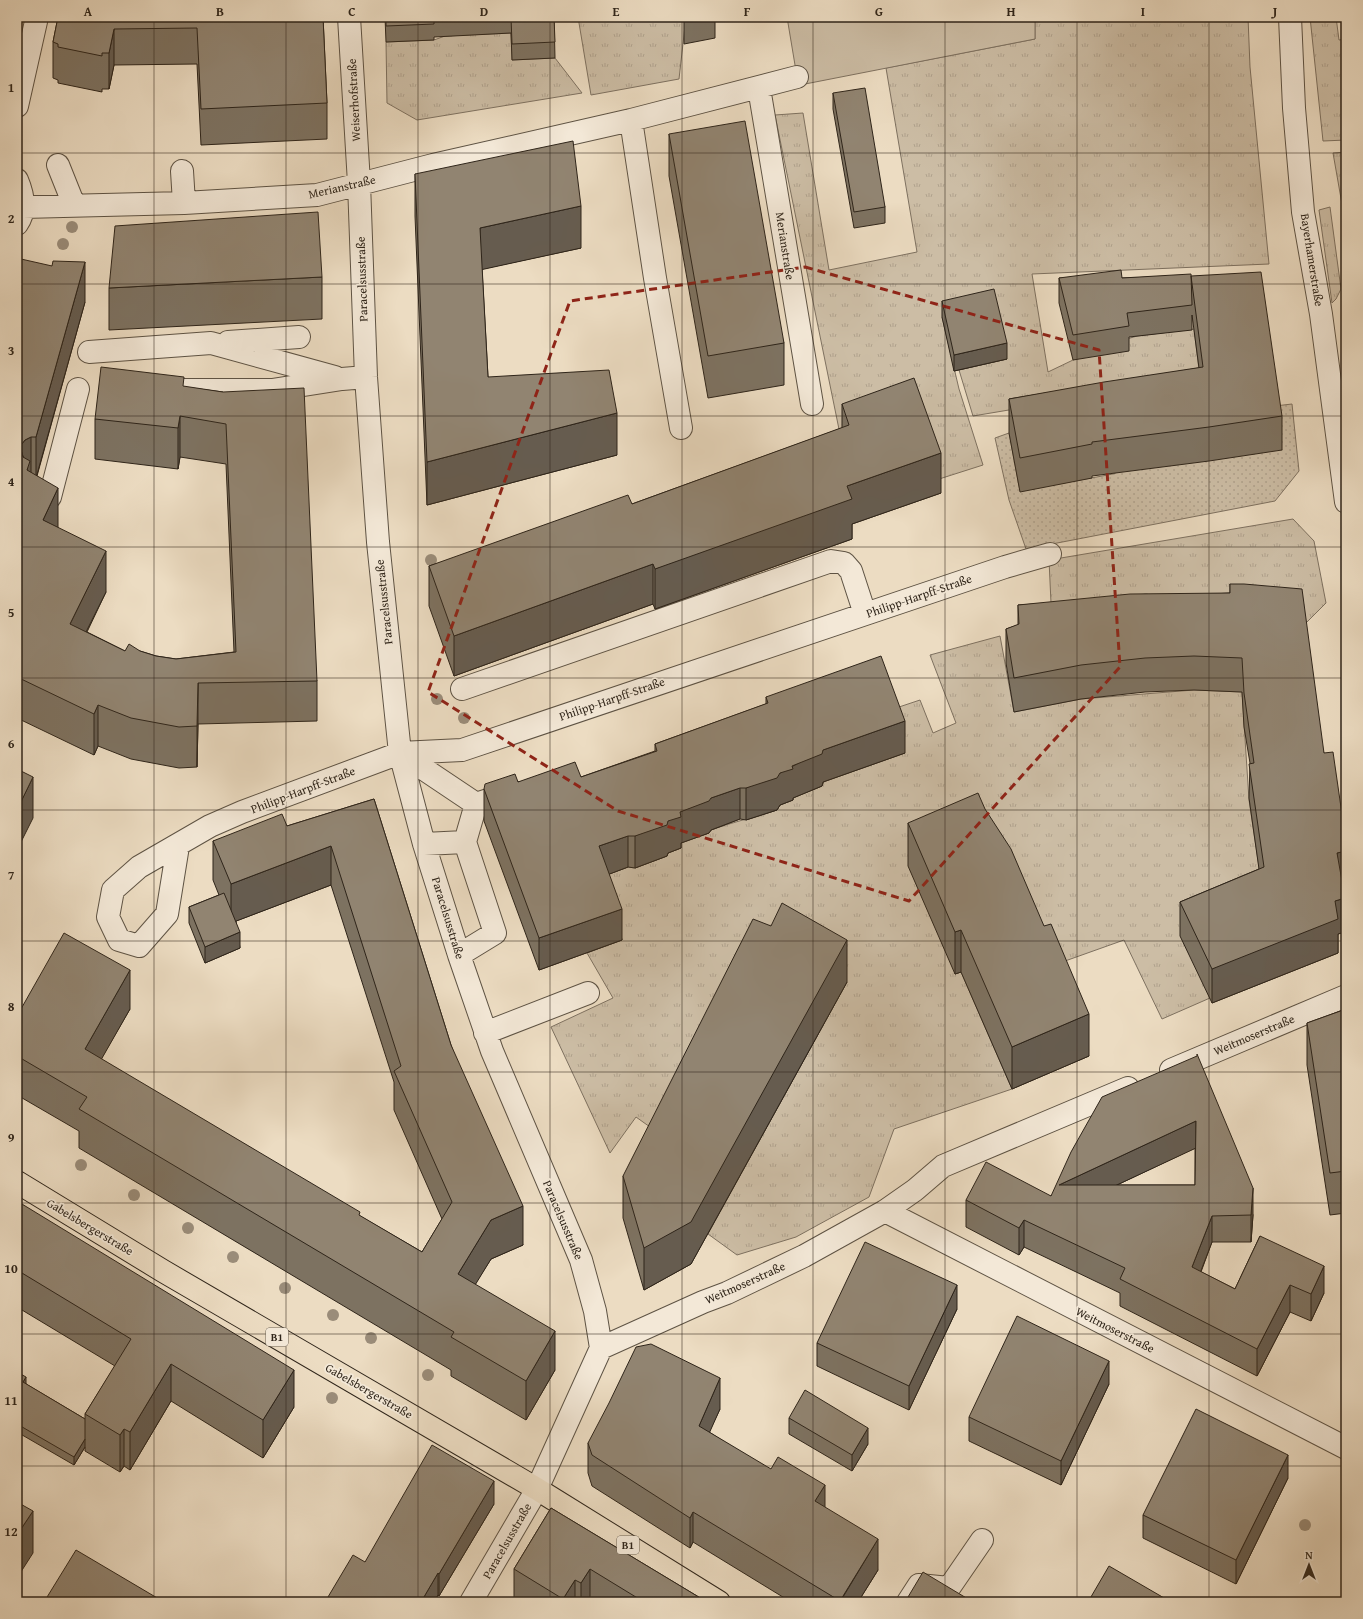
<svg xmlns="http://www.w3.org/2000/svg" width="1363" height="1619" font-family="'Gentium Book Plus',serif">
	<style>
		.grass { fill: url(#grass-tufts); stroke: #7e7160 }
		.park { fill: #ccbda5; stroke: #7e7160 }
		.garden { fill: url(#garden-dots); stroke: #7e7160 }
		.lines { fill: none; stroke-linecap: round; stroke-linejoin: round }
		.minor-casing { stroke: #5e5344; stroke-width: 24 }
		.major-casing { stroke: #2f251a; stroke-width: 24 }
		.minor { stroke: #f3e8d7; stroke-width: 22 }
		.major { stroke: #ecdcc2; stroke-width: 22 }
		.tree { fill: #9a8c79 }
		.wall { fill: #7d7261; stroke: #2f251a; fill-rule: evenodd }
		.shaded-wall { fill: #665c4f; stroke: #2f251a }
		.building { fill: #918471; stroke: #2f251a; fill-rule: evenodd }
		.marked { fill: none; stroke: #8f2418; stroke-width: 3; stroke-dasharray: 8 5; stroke-linejoin: round }
		.grid { fill: none; stroke: #2f251a; stroke-width: 1; stroke-opacity: 0.55 }
		.labels { text-anchor: middle; stroke-width: 3.5; stroke-linejoin: round; paint-order: stroke }
		.shield { fill: #f3e8d7; stroke: #6a6053; stroke-width: 1 }
		.shield-label { font-size: 11px; font-weight: bold; fill: #2f251a }
		.street-label { font-size: 12px; fill: #2f251a; stroke: #f3e8d7 }
		.neatline { fill: none; stroke: #2f251a; stroke-width: 1.5 }
		.grid-label { font-size: 13px; text-anchor: middle; font-weight: bold; fill: #2f251a }
	</style>
	<defs>
		<pattern id="grass-tufts" width="24" height="20" patternUnits="userSpaceOnUse"><rect width="24" height="20" fill="#ccbda5"/><path d="M3 7l-1-3M5 7V3M7 7l1-3M15 17l-1-3M17 17v-4M19 17l1-3" fill="none" stroke="#b0a28d"/></pattern>
		<pattern id="garden-dots" width="8" height="8" patternUnits="userSpaceOnUse"><rect width="8" height="8" fill="#ccbda5"/><path d="M2 2h.1M6 6h.1" fill="none" stroke="#b0a28d" stroke-width="1.8" stroke-linecap="round"/></pattern>
	</defs>
	<rect width="100%" height="100%" fill="#ecdcc2"/>
	<filter id="stains"><feTurbulence type="fractalNoise" baseFrequency=".005" numOctaves="4"/><feColorMatrix values="0 0 0 0 .2 0 0 0 0 .09 0 0 0 0 .02 0 0 0 .5 -.17"/></filter>
	<radialGradient id="worn" r=".72"><stop offset=".6" stop-color="#630" stop-opacity="0"/><stop offset="1" stop-color="#630" stop-opacity=".3"/></radialGradient>
	<path class="grass" d="M578,17H686L679,79L591,95Z
		M1035,17H1248L1250,67L1269,264L1032,274L1048,372L1073,360L1127,339L1137,336L1194,329L1200,378L973,416L959,370L1007,359L942,317L959,389L983,465L936,480L842,444L775,115L803,113L829,270L917,252L886,68L1035,39Z
		M1310,17H1336L1339,40L1346,39V140L1323,141Z
		M511,33L512,60L555,58L582,93L417,120L387,103L386,42L434,40L445,36Z
		M1346,152V227L1333,153Z
		M1330,207L1341,289L1336,299L1332,303L1319,210Z
		M1293,519L1314,541L1326,603L1303,626L1230,628L1147,594L1051,603L1049,560Z
		M1000,636L1014,712L1081,699L1194,690L1242,692L1249,800L1264,901L1210,998L1162,1019L1124,940L1051,966L1032,941L955,974L961,972L1012,1089L894,1129L869,1197L796,1237L737,1255L708,1234L847,982L664,1137L636,1117L610,1153L551,1027L613,998L587,953L622,940L599,878L628,867L635,868L667,856L668,853L681,848L679,841C689,838 699,837 709,833L711,830C733,822 755,817 777,810L780,805L793,800L791,794L803,789L807,792L822,786L824,782L890,710L920,700L933,733L956,723L930,655Z"/>
	<path class="park" d="M787,17H1035V39L800,85L797,77Z"/>
	<path class="garden" d="M1292,404L1299,471L1275,501L1026,549L1009,500L995,438L1009,433L1020,491L1113,474L1275,406Z"/>
	<g class="lines">
		<g class="minor-casing">
			<path id="minor" d="M349,17L359,183L366,377L378,542L400,753L424,844L459,955L492,1051L581,1260L595,1311L601,1348L537,1489L471,1602
				M1290,17L1294,108L1303,212L1321,314L1346,502
				M759,88L812,404
				M17,106L37,17
				M631,120L655,278L681,428
				M58,165L74,205
				M182,171L184,203
				M17,180C23,194 26,211 17,224
				M23,207L184,203L317,195L433,165L631,120L797,77
				M228,342L299,337
				M89,352L211,343L335,377
				M176,390H272L342,379L366,377
				M34,491L50,497L78,389
				M462,689L831,561L844,563L851,571L865,614
				M400,753L476,804L513,792
				M465,842L476,804
				M424,844L465,842L495,933L459,955
				M178,846L167,914L139,946L119,940L108,917L113,890L139,867L210,826L242,812L400,753L462,750L1005,567L1050,554
				M485,1033L588,993
				M1171,1070L1346,996
				M885,1211L1346,1448
				M601,1348L703,1302L727,1293L804,1256L885,1211L915,1190L943,1166L1128,1088
				M908,1602L919,1585L949,1588L982,1540"/>
		</g>
		<g class="major-casing">
			<path id="major" d="M17,1182L163,1271L537,1489L719,1602"/>
		</g>
		<use href="#minor" class="minor"/>
		<use href="#major" class="major"/>
	</g>
	<g class="tree">
		<circle cx="72" cy="227" r="6"/>
		<circle cx="63" cy="244" r="6"/>
		<circle cx="431" cy="560" r="6"/>
		<circle cx="437" cy="699" r="6"/>
		<circle cx="464" cy="718" r="6"/>
		<circle cx="81" cy="1165" r="6"/>
		<circle cx="134" cy="1195" r="6"/>
		<circle cx="188" cy="1228" r="6"/>
		<circle cx="233" cy="1257" r="6"/>
		<circle cx="285" cy="1288" r="6"/>
		<circle cx="333" cy="1315" r="6"/>
		<circle cx="371" cy="1338" r="6"/>
		<circle cx="428" cy="1375" r="6"/>
		<circle cx="332" cy="1398" r="6"/>
		<circle cx="1305" cy="1525" r="6"/>
	</g>
	<path class="wall" d="M58,17H323L327,103V139L201,145L197,64L114,65L109,89H102V92L58,83V80L53,78V42Z
		M385,17H554L555,58L512,60L511,33L434,37V40L386,42Z
		M684,17H715V38L684,44Z
		M833,93L885,207V223L854,228L833,109Z
		M669,134L784,343V385L708,398L669,176Z
		M415,174L581,248L482,269L488,377L617,455L427,505L415,216Z
		M17,273L85,302L37,476L58,528L106,592L87,632L125,651H140L156,656L176,659L234,652L226,464L180,457L178,469L95,459V419L184,387L223,392L317,681V721L198,724L197,767L179,768L131,759L98,746L94,755L17,718Z
		M1191,276L1282,416V450L1209,461L1092,476V478L1020,492L1009,433V399L1199,368L1192,315V330L1129,337V351L1073,360L1059,303V278H1122Z
		M322,277V319L109,330V288Z
		M942,301L1007,359L954,371L942,317Z
		M842,404L941,493L852,524V539L655,609L653,604L454,676L429,606V566L632,504L842,428Z
		M1230,584L1324,753L1343,886L1345,932L1338,934V953L1212,1003L1180,936V902L1259,869L1249,798L1250,763L1244,727L1242,692L1194,690L1145,692L1081,699L1014,712L1006,663V629L1018,625V605L1230,593Z
		M766,697L905,753L823,782L822,786L793,798V800L780,805L777,810L746,820L740,819L711,830L709,833L681,843V848L668,853L667,856L635,868L628,867L609,874L622,940L539,970L484,821V789L518,782L581,777L655,751V744L766,704Z
		M374,799L451,1045L523,1245L491,1259L475,1284L555,1370L526,1420L451,1376V1370L79,1148V1131L17,1095V1016L130,1009L101,1059L360,1216L422,1252L442,1219L394,1110V1082L331,885L236,921L240,948L205,963L189,923V907L219,895L213,880V841L287,826Z
		M908,823L1089,1056L1012,1089L961,972L955,974L908,866Z
		M847,982L691,1264L644,1290L623,1218V1176Z
		M1346,1009V1213L1330,1215L1307,1065V1023Z
		M1197,1056L1253,1215L1251,1242H1212L1201,1272L1235,1289L1260,1236L1324,1293L1311,1321L1290,1312L1257,1376L1120,1306V1293L1024,1247L1019,1255L966,1227V1200L1051,1196ZM1195,1148V1185H1117Z
		M17,1201L294,1407L263,1458L171,1401L130,1470L124,1466L120,1472L85,1451V1447L74,1465L17,1432V1372L26,1384L85,1419V1414L115,1366L17,1307Z
		M957,1309L909,1410L817,1366V1343Z
		M1109,1384L1061,1485L969,1441V1417Z
		M720,1409L709,1432L825,1507L878,1570L858,1602H791L693,1542L690,1548L592,1486L588,1473V1443Z
		M789,1418L868,1444L852,1471L789,1434Z
		M1288,1478L1236,1584L1143,1538V1515Z
		M494,1504L439,1596L438,1595L434,1602L365,1562Z
		M551,1508L707,1602H591L590,1601L589,1602H515L514,1601V1569Z"/>
	<path class="shaded-wall" d="M114,29V65L109,89V53Z
		M581,206V248L480,270V228Z
		M85,262V302L36,478V437Z
		M1007,343V359L954,371V355Z
		M617,413V455L427,505V462Z
		M180,416V457L178,469V428Z
		M31,437V478H30L21,450V445L25,440Z
		M941,453V493L852,524V539L655,609V569L847,486Z
		M58,488V529L43,520Z
		M106,551V592L70,664V624Z
		M653,564V604L454,676V636Z
		M198,683V724L197,767V726Z
		M98,705V746L94,755V714Z
		M905,721V753L823,782L822,786L793,798V800L780,805L777,810L746,820V788L780,773L823,750Z
		M33,777V818L17,850V810Z
		M740,788V819L711,830L709,833L681,843V848L668,853L667,856L635,868V836L668,821L680,812L711,798Z
		M628,836V867L599,878V846Z
		M331,846V885L231,923V884Z
		M1346,851V885L1337,887V853Z
		M1345,898V932L1338,934V953L1212,1003V969L1335,901Z
		M622,909V940L539,970V938Z
		M961,930V972L955,974V932Z
		M240,932V948L205,963V947Z
		M847,940V982L691,1264L644,1290V1248Z
		M130,970V1009L85,1088V1049Z
		M1089,1014V1056L1012,1089V1047Z
		M1196,1121V1148L1059,1212V1185Z
		M1253,1188V1215L1251,1242V1215Z
		M523,1206V1245L491,1259L458,1313V1274L491,1220Z
		M1212,1216V1242L1192,1294V1267Z
		M1024,1220V1247L1019,1255V1228Z
		M1324,1266V1293L1311,1321V1294Z
		M957,1285V1309L909,1410V1386Z
		M1290,1285V1312L1257,1376V1349Z
		M555,1331V1370L526,1420V1381Z
		M1109,1361V1384L1061,1485V1461Z
		M171,1364V1401L130,1470V1432Z
		M294,1370V1407L263,1458V1420Z
		M26,1377V1385L23,1382Z
		M720,1378V1409L699,1456V1426Z
		M868,1428V1444L852,1471V1455Z
		M124,1429V1466L120,1472V1435Z
		M85,1439V1447L74,1465V1457Z
		M1288,1455V1478L1236,1584V1560Z
		M494,1481V1504L439,1596V1574Z
		M825,1485V1515L815,1501Z
		M33,1511V1553L17,1578V1535Z
		M693,1512V1542L690,1548V1518Z
		M878,1539V1570L858,1602H840Z
		M590,1569V1601L589,1602H581V1583Z
		M438,1573V1595L434,1602H421Z
		M575,1580V1602H563V1599Z"/>
	<path class="building" d="M58,17H323L327,103L201,109L197,28L114,29L109,53H102V56L58,47V44L53,42Z
		M386,17H554L555,42L512,44L511,17L434,21V24L386,26Z
		M684,17H702L684,21Z
		M865,88L885,207L854,212L833,93Z
		M745,121L784,343L708,356L669,134Z
		M573,141L581,206L480,228L488,377L609,370L617,413L427,462L415,174Z
		M318,212L322,277L109,288L115,226Z
		M21,259L52,266L53,261L85,262L36,437H31L25,440L21,445V450L23,457L30,461L27,470L58,488L43,520L106,551L70,624L125,651L129,644L140,651L156,656L176,659L236,652L226,424L180,416L178,428L95,419L101,367L184,377L183,386L223,392L304,388L317,681L198,683L197,726L179,727L131,718L98,705L94,714L17,677V273Z
		M1121,270L1122,278L1191,274L1192,305L1127,313L1129,326L1073,335L1059,278Z
		M1261,272L1282,416L1209,427L1092,442V444L1020,458L1009,399L1104,382L1203,367L1191,276Z
		M994,289L1007,343L954,355L942,301Z
		M914,378L941,453L847,486L852,499L655,569L653,564L454,636L429,566L628,495L632,504L849,425L842,404Z
		M1230,584H1244L1302,589L1324,753L1333,752L1346,842V851L1337,853L1345,898L1335,901L1338,919L1212,969L1180,902L1264,867L1249,764L1254,763L1244,693L1242,658L1194,656L1145,658L1081,665L1014,678L1006,629L1019,624L1018,605L1130,594L1230,593Z
		M881,656L905,721L823,750L822,754L792,766L793,769L780,773L777,778L746,788H740L711,798L709,801L680,812L681,817L668,821L667,825L635,836H628L599,846L622,909L539,938L484,789L485,784L515,774L518,782L575,762L581,777L657,751L655,744L768,703L766,697Z
		M17,769L33,777L17,810Z
		M978,793L985,809L1011,849L1044,926L1051,924L1089,1014L1012,1047L961,930L955,932L908,823Z
		M374,799L451,1045L523,1206L491,1220L458,1274L555,1331L526,1381L451,1337L454,1332L79,1109L87,1097L17,1056V1016L64,933L130,970L85,1049L360,1212L359,1215L422,1252L452,1202L394,1071L401,1066L331,846L231,884L213,841L282,814L287,826Z
		M224,893L240,932L205,947L189,907Z
		M782,903L847,940L691,1222L644,1248L623,1176L753,919L771,926Z
		M1346,1009V1171L1330,1173L1307,1023Z
		M1197,1054L1253,1188L1251,1215L1212,1216L1192,1267L1235,1289L1260,1236L1324,1266L1311,1294L1290,1285L1257,1349L1120,1279L1125,1268L1024,1220L1019,1228L966,1200L986,1162L1051,1196L1071,1152L1102,1097L1197,1056ZM1196,1121L1195,1185H1059Z
		M17,1201L294,1370L263,1420L171,1364L130,1432L124,1429L120,1435L85,1414L131,1339L17,1270Z
		M865,1242L957,1285L909,1386L817,1343Z
		M1017,1316L1109,1361L1061,1461L969,1417Z
		M651,1344L720,1378L699,1426L771,1469L778,1457L825,1485L815,1501L878,1539L840,1601L693,1512L690,1518L592,1455L588,1443L609,1403L636,1347Z
		M17,1372L26,1377L23,1382L85,1419V1439L74,1457L17,1424Z
		M805,1390L868,1428L852,1455L789,1418Z
		M1196,1409L1288,1455L1236,1560L1143,1515Z
		M432,1445L494,1481L439,1574L438,1573L421,1602H325L353,1555L365,1562Z
		M17,1502L33,1511L17,1535Z
		M551,1508L707,1602H644L590,1569L581,1583L575,1580L563,1599L514,1569Z
		M76,1550L164,1602H44Z
		M1109,1566L1171,1602H1088Z
		M923,1572L973,1602H905Z"/>
	<path class="marked" d="M805,267L1099,350L1120,667L909,901L618,811L428,692L570,301Z"/>
	<path class="grid" d="M154,17V1602M286,17V1602M418,17V1602M550,17V1602M682,17V1602M813,17V1602M945,17V1602M1077,17V1602M1209,17V1602M17,153H1346M17,284H1346M17,416H1346M17,547H1346M17,678H1346M17,810H1346M17,941H1346M17,1072H1346M17,1203H1346M17,1334H1346M17,1466H1346"/>
	<g class="labels">
		<g class="shield">
			<rect x="266" y="1328" width="22" height="18" rx="3"/>
			<rect x="617" y="1536" width="22" height="18" rx="3"/>
		</g>
		<g class="shield-label">
			<text x="277" y="1341">B1</text>
			<text x="628" y="1549">B1</text>
		</g>
		<g class="street-label">
			<text transform="translate(354 100) rotate(-93)" y="4">Weiserhofstraße</text>
			<text transform="translate(342 187) rotate(-13)" y="4">Merianstraße</text>
			<text transform="translate(785 246) rotate(81)" y="4">Merianstraße</text>
			<text transform="translate(1312 260) rotate(81)" y="4">Bayerhamerstraße</text>
			<text transform="translate(362 279) rotate(-92)" y="4">Paracelsusstraße</text>
			<text transform="translate(919 596) rotate(-19)" y="4">Philipp-Harpff-Straße</text>
			<text transform="translate(384 602) rotate(-96)" y="4">Paracelsusstraße</text>
			<text transform="translate(612 699) rotate(-19)" y="4">Philipp-Harpff-Straße</text>
			<text transform="translate(303 790) rotate(-21)" y="4">Philipp-Harpff-Straße</text>
			<text transform="translate(448 918) rotate(73)" y="4">Paracelsusstraße</text>
			<text transform="translate(1254 1035) rotate(-23)" y="4">Weitmoserstraße</text>
			<text transform="translate(563 1220) rotate(67)" y="4">Paracelsusstraße</text>
			<text transform="translate(90 1227) rotate(31)" y="4">Gabelsbergerstraße</text>
			<text transform="translate(745 1283) rotate(-24)" y="4">Weitmoserstraße</text>
			<text transform="translate(1115 1330) rotate(27)" y="4">Weitmoserstraße</text>
			<text transform="translate(369 1391) rotate(30)" y="4">Gabelsbergerstraße</text>
			<text transform="translate(507 1541) rotate(-60)" y="4">Paracelsusstraße</text>
		</g>
	</g>
	<rect width="1363" height="1619" fill="none" stroke="#ecdcc2" stroke-width="44"/>
	<g transform="translate(1309 1565)" stroke="#f3e8d7" stroke-width="3" paint-order="stroke">
	<path d="M0-3L7 15L0 10L-7 15Z" fill="#2f251a"/>
	<text y="-6" font-size="11" font-weight="bold" text-anchor="middle" fill="#2f251a">N</text>
	</g>
	<rect x="22" y="22" width="1319" height="1575" class="neatline"/>
	<g class="grid-label">
		<text x="88" y="16">A</text>
		<text x="220" y="16">B</text>
		<text x="352" y="16">C</text>
		<text x="484" y="16">D</text>
		<text x="616" y="16">E</text>
		<text x="747" y="16">F</text>
		<text x="879" y="16">G</text>
		<text x="1011" y="16">H</text>
		<text x="1143" y="16">I</text>
		<text x="1275" y="16">J</text>
		<text x="11" y="92">1</text>
		<text x="11" y="223">2</text>
		<text x="11" y="355">3</text>
		<text x="11" y="486">4</text>
		<text x="11" y="617">5</text>
		<text x="11" y="748">6</text>
		<text x="11" y="880">7</text>
		<text x="11" y="1011">8</text>
		<text x="11" y="1142">9</text>
		<text x="11" y="1273">10</text>
		<text x="11" y="1405">11</text>
		<text x="11" y="1536">12</text>
	</g>
	<rect width="100%" height="100%" filter="url(#stains)"/>
	<rect width="100%" height="100%" fill="url(#worn)"/>
</svg>
